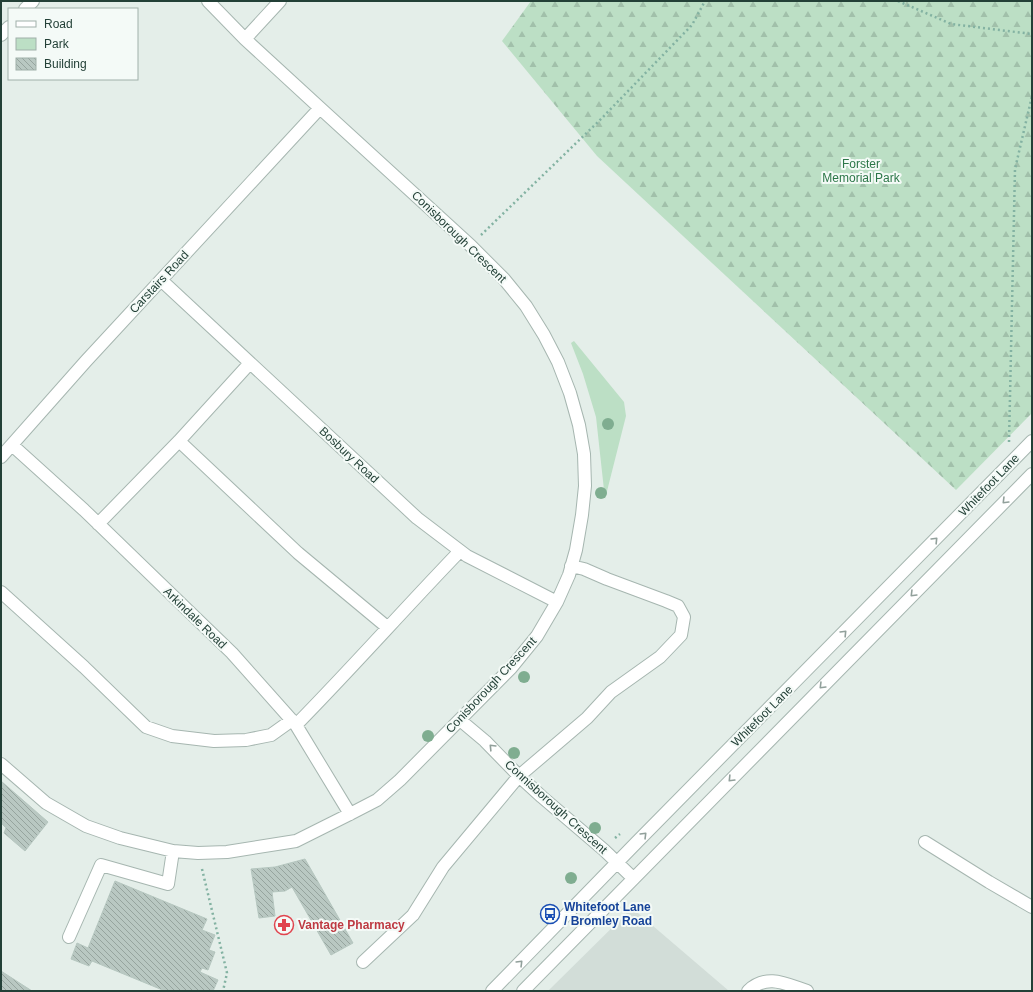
<svg xmlns="http://www.w3.org/2000/svg" width="1033" height="992" font-family="Arial,sans-serif">
	<style>
		.built { fill: #d2ddd8 }
		.green { fill: #bcdfc5 }
		.forest { fill: url(#forest-firs) }
		.building { fill: url(#building-back-hatch); stroke: #b6c7c0 }
		.lines { fill: none; stroke-linecap: round; stroke-linejoin: round }
		.minor-casing { stroke: #a6b6b0; stroke-width: 14 }
		.path { stroke: #83b2a2; stroke-width: 2.5; stroke-dasharray: 2 3; stroke-linecap: butt }
		.minor { stroke: #fff; stroke-width: 12 }
		.tree { fill: #7fad90 }
		.oneway { stroke: #91a09b }
		.labels { text-anchor: middle; stroke-width: 4; stroke-linejoin: round; paint-order: stroke }
		.park-label { font-size: 12px; fill: #2c7748; stroke: #f4faf7 }
		.street-label { font-size: 12px; fill: #234037; stroke: #f4faf7 }
		.transit-label { font-size: 12px; font-weight: bold; fill: #164399; stroke: #f4faf7; text-anchor: start }
		.health-label { font-size: 12px; font-weight: bold; fill: #be3a42; stroke: #f4faf7; text-anchor: start }
	</style>
	<defs>
		<pattern id="forest-firs" width="22" height="20" patternUnits="userSpaceOnUse"><rect width="22" height="20" fill="#bcdfc5"/><path d="M5 1l3.5 6h-7zM16 11l3.5 6h-7z" fill="#a1c0aa"/></pattern>
		<pattern id="building-back-hatch" width="6" height="6" patternUnits="userSpaceOnUse"><rect width="6" height="6" fill="#b9c8c2"/><path d="M-1 5l2 2M0 0l6 6M5-1l2 2" fill="none" stroke="#96a49e"/></pattern>
	</defs>
	<rect width="100%" height="100%" fill="#e4eee9"/>
	<path class="built" d="M632,908L729,991H548Z"/>
	<path class="green" d="M574,341L624,402L626,416L605,499L596,417L583,374L571,343Z"/>
	<path class="forest" d="M531,1H1032V413L956,490L597,156L502,41Z"/>
	<path class="building" d="M1,781L48,822L25,851L4,833L6,828L1,823Z
		M305,859L353,943L331,955L292,887L285,891L272,892L275,916L259,918L251,869L275,867Z
		M115,881L207,919L202,930L215,935L209,950L215,952L208,970L202,968L200,972L218,980L213,991H165L92,961L89,966L71,959L77,943L88,948Z
		M1,971L32,991H1Z"/>
	<g class="lines">
		<g class="minor-casing">
			<path id="minor" d="M25,9L33,1
				M1,35L9,27
				M245,39L280,1
				M161,280L417,518L467,556L557,602
				M179,441L298,553L387,627
				M12,445L84,510L232,653L296,725L350,814
				M1,457L86,361L320,108
				M98,524L179,441L250,363
				M1,592L84,667L146,727L172,736L214,741L246,740L271,735L292,720
				M460,720L485,741L519,776L542,797L604,850L633,878
				M296,725C352,668 405,608 460,551
				M1,764L46,803L86,826L120,838L173,851L198,853L227,852L296,841L350,814L377,800L400,780L511,668L537,636L557,602L569,575L576,550L582,515L585,486L584,454L579,425L570,393L558,362L544,335L526,306L504,279L471,246L320,108L245,39L208,1
				M925,842L989,882L1032,907
				M69,937L101,865L168,884L173,851
				M363,962L413,915L443,867L519,776L587,718L611,692L660,657L681,635L684,617L678,606L666,601L607,579L584,569L571,566
				M492,991L636,843L1032,441
				M523,991L1032,474
				M748,991C767,973 786,984 807,991"/>
		</g>
		<path class="path" d="M898,1L951,24L1032,34
			M481,235L600,120L692,25L705,1
			M1009,442L1015,169L1032,96
			M615,838L620,834
			M202,869L227,973L223,991"/>
		<use href="#minor" class="minor"/>
	</g>
	<g class="tree">
		<circle cx="608" cy="424" r="6"/>
		<circle cx="601" cy="493" r="6"/>
		<circle cx="524" cy="677" r="6"/>
		<circle cx="428" cy="736" r="6"/>
		<circle cx="514" cy="753" r="6"/>
		<circle cx="595" cy="828" r="6"/>
		<circle cx="571" cy="878" r="6"/>
	</g>
	<defs><path id="oneway-chevron" d="M-2-3.5L2.5 0L-2 3.5" fill="none" stroke-width="1.6" stroke-linecap="round" stroke-linejoin="round"/></defs>
	<g class="oneway">
		<use href="#oneway-chevron" transform="translate(1005 501) rotate(135)"/>
		<use href="#oneway-chevron" transform="translate(935 540) rotate(-46)"/>
		<use href="#oneway-chevron" transform="translate(913 594) rotate(135)"/>
		<use href="#oneway-chevron" transform="translate(844 633) rotate(-46)"/>
		<use href="#oneway-chevron" transform="translate(822 686) rotate(135)"/>
		<use href="#oneway-chevron" transform="translate(492 747) rotate(-134)"/>
		<use href="#oneway-chevron" transform="translate(731 779) rotate(134)"/>
		<use href="#oneway-chevron" transform="translate(644 835) rotate(-45)"/>
		<use href="#oneway-chevron" transform="translate(520 963) rotate(-45)"/>
	</g>
	<defs>
		<g id="bus-ring" transform="scale(1)"><circle r="9.5" fill="#f4faf7" stroke="#1a4fb4" stroke-width="1.5"/><path d="M-5-6H5V4H4V6H2V4H-2V6H-4V4H-5ZM-3.5-4V0h7V-4ZM-3.5 1.2v1.5H-2V1.2ZM2 1.2v1.5H3.5V1.2Z" fill="#1a4fb4"/></g>
		<g id="pharmacy-ring" transform="scale(1)"><circle r="9.5" fill="#f4faf7" stroke="#e0444e" stroke-width="1.5"/><path d="M-2-6h4v4h4v4h-4v4h-4v-4h-4v-4h4Z" fill="#e0444e"/></g>
	</defs>
	<g fill-rule="evenodd">
		<use href="#bus-ring" x="550" y="914"/>
		<use href="#pharmacy-ring" x="284" y="925"/>
	</g>
	<g class="labels">
		<g class="park-label">
			<text x="861" y="168">Forster<tspan x="861" dy="14">Memorial Park</tspan></text>
		</g>
		<g class="street-label">
			<text transform="translate(459 237) rotate(44)" y="4">Conisborough Crescent</text>
			<text transform="translate(159 282) rotate(-47)" y="4">Carstairs Road</text>
			<text transform="translate(349 455) rotate(43)" y="4">Bosbury Road</text>
			<text transform="translate(989 485) rotate(-46)" y="4">Whitefoot Lane</text>
			<text transform="translate(195 618) rotate(44)" y="4">Arkindale Road</text>
			<text transform="translate(491 685) rotate(-47)" y="4">Conisborough Crescent</text>
			<text transform="translate(762 716) rotate(-45)" y="4">Whitefoot Lane</text>
			<text transform="translate(556 807) rotate(42)" y="4">Connisborough Crescent</text>
		</g>
		<g class="transit-label">
			<text x="564" y="911">Whitefoot Lane<tspan x="564" dy="14">/ Bromley Road</tspan></text>
		</g>
		<g class="health-label">
			<text x="298" y="929">Vantage Pharmacy</text>
		</g>
	</g>
	<rect width="1033" height="992" fill="none" stroke="#234037" stroke-width="4"/>
	<rect x="8" y="8" width="130" height="72" fill="#f4faf7" stroke="#a0b0aa"/>
	<rect x="16" y="21" width="20" height="6" fill="#ffffff" stroke="#a0b0aa"/>
	<text x="44" y="28" font-size="12" fill="#234037">Road</text>
	<rect x="16" y="38" width="20" height="12" fill="#bcdfc5" stroke="#a0b0aa"/>
	<text x="44" y="48" font-size="12" fill="#234037">Park</text>
	<rect x="16" y="58" width="20" height="12" fill="url(#building-back-hatch)" stroke="#a0b0aa"/>
	<text x="44" y="68" font-size="12" fill="#234037">Building</text>
</svg>
